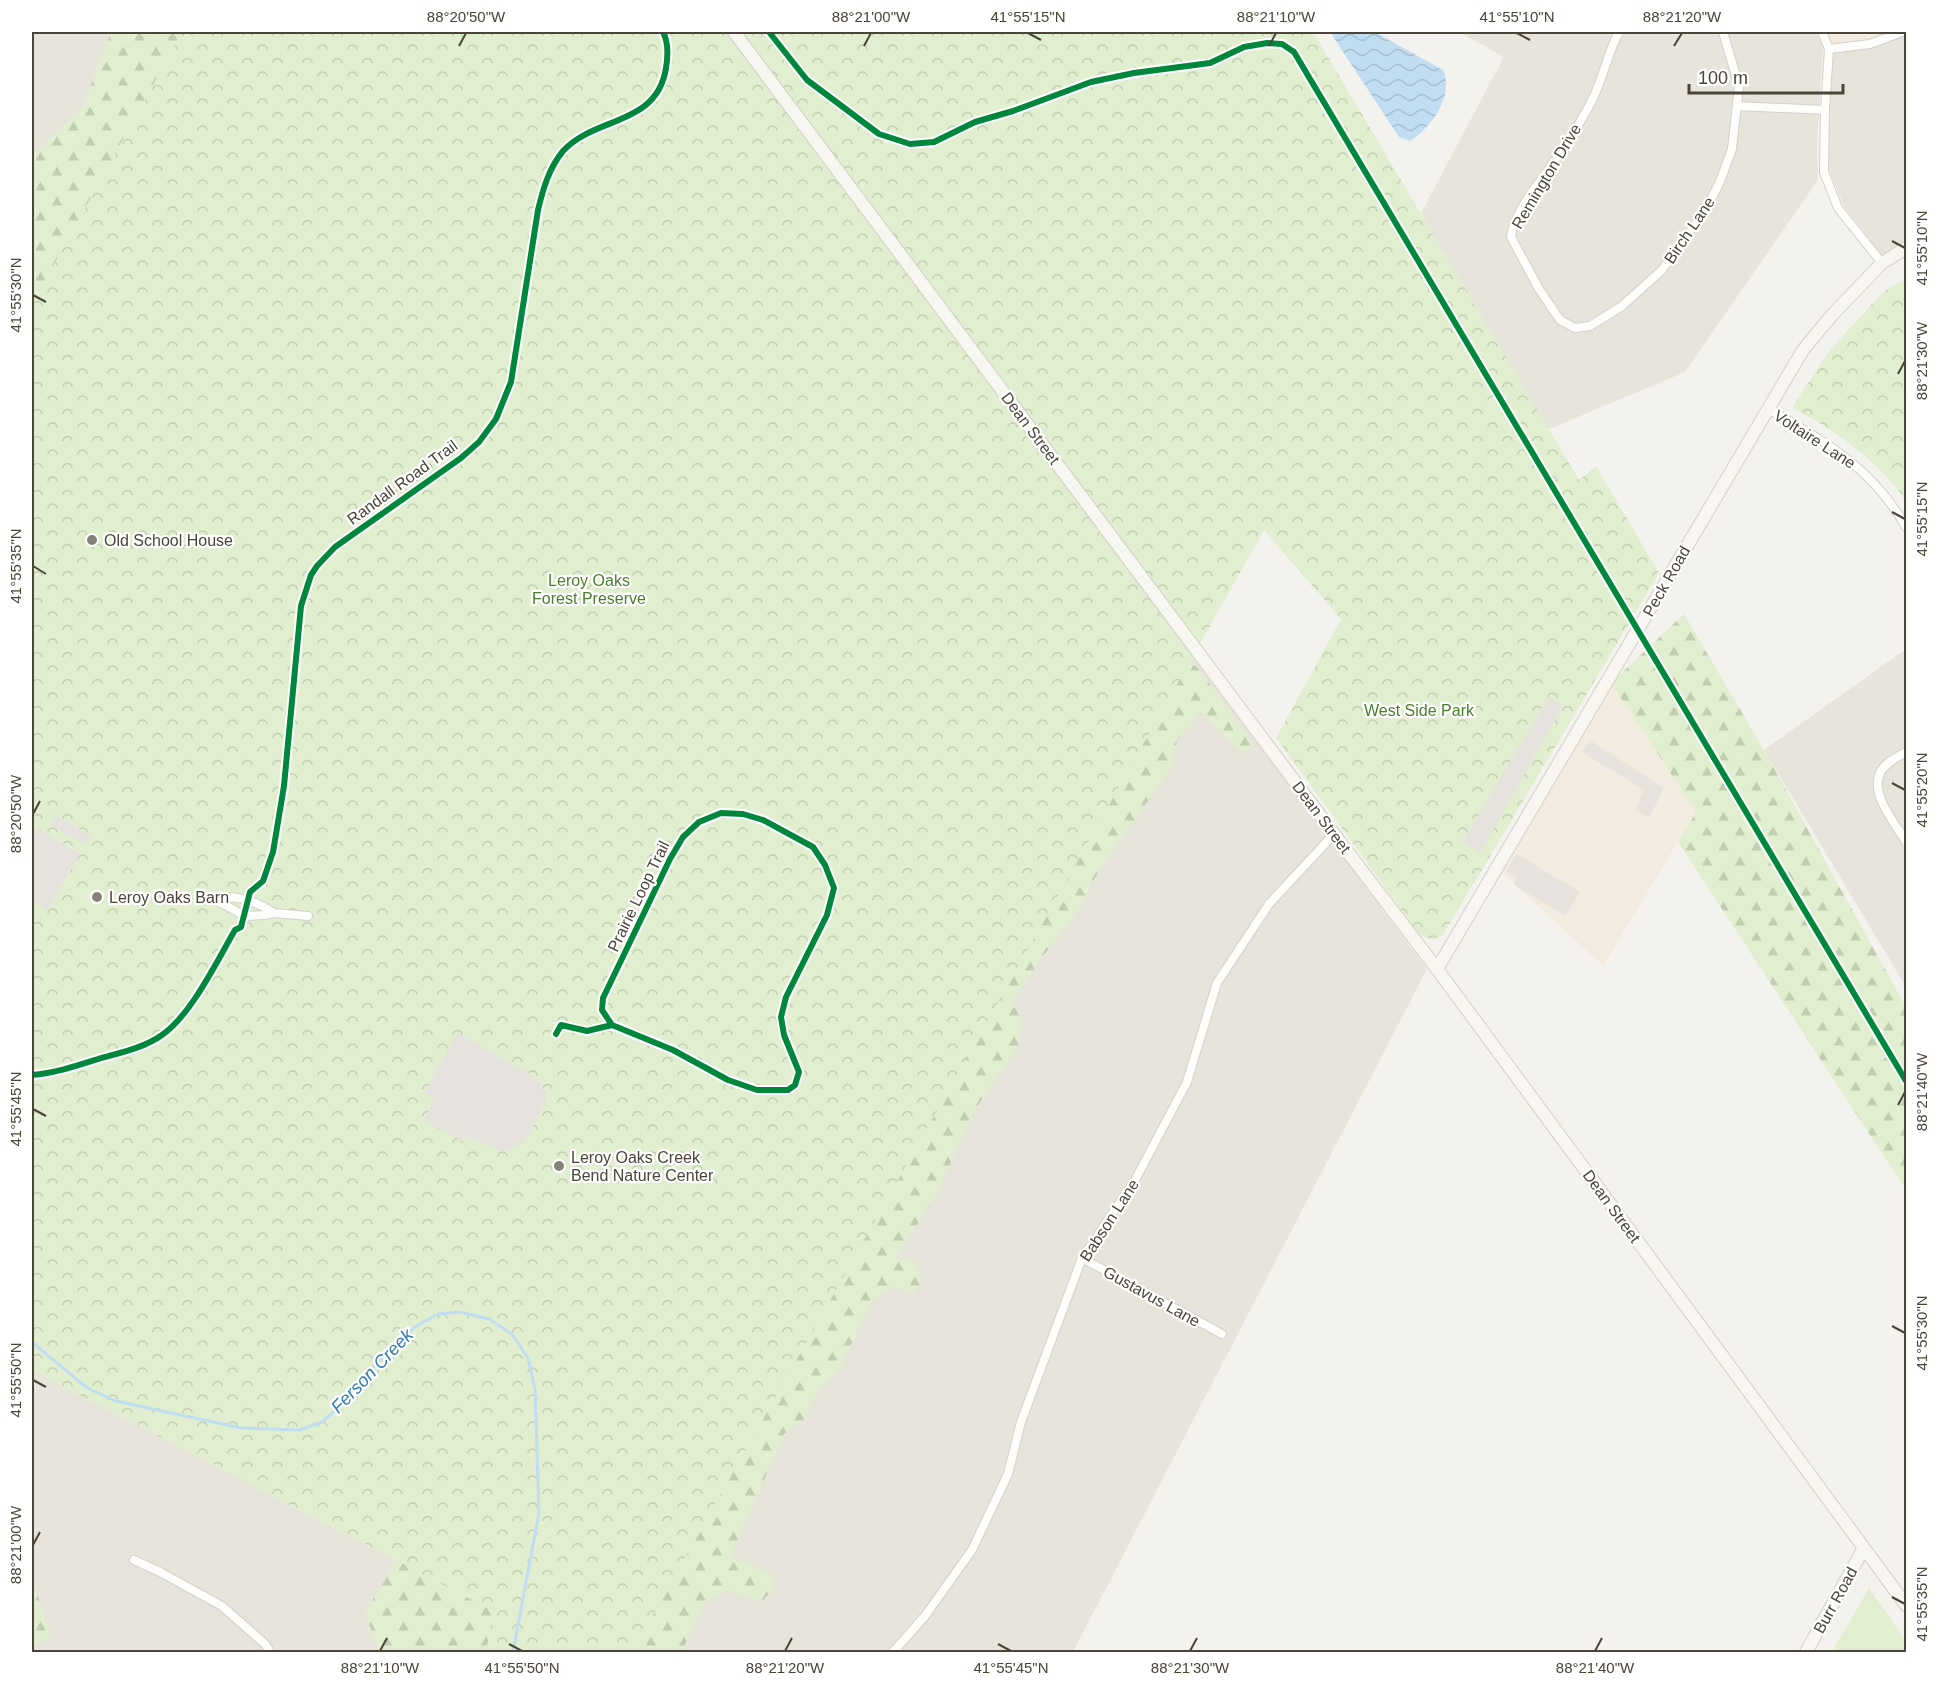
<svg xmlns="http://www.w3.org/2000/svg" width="1938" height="1684" font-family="Arial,sans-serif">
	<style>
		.residential { fill: #e7e4dc }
		.commercial { fill: #f3ebdf }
		.grass { fill: #e1eecf }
		.forest { fill: url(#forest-firs) }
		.park { fill: url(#park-crowns) }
		.parking { fill: #e6e3df }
		.water { fill: url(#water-waves) }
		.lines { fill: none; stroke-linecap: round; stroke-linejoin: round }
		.stream { stroke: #c0ddf1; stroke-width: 3 }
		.street-casing { stroke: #d2d0cb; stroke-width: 10 }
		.secondary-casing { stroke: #d3cfc5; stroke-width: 14 }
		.street { stroke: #fdfdfc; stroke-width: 8 }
		.secondary { stroke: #f7f6f1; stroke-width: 12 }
		.cycleway-casing { stroke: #fff; stroke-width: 10 }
		.cycleway { stroke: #00873e; stroke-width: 6 }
		.ticks { fill: none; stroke: #4b4439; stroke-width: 2 }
		.poi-dot { fill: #868178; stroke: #fff; stroke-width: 2 }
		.labels { text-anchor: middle; stroke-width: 4.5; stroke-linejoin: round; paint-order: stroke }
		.street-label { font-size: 16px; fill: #4b4439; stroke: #fff }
		.poi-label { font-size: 16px; fill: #4b4439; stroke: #fff; text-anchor: start }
		.park-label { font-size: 16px; fill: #4a7f2a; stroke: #fff }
		.water-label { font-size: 18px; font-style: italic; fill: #2e7ab2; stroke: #fff }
		.neatline { fill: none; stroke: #4b4439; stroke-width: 2 }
		.ticks-label { font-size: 15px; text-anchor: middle; fill: #4b4439 }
	</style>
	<defs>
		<pattern id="forest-firs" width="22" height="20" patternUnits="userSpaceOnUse" patternTransform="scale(1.5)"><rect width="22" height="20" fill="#e1eecf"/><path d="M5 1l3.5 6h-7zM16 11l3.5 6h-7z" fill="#c3cdb2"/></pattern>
		<pattern id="park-crowns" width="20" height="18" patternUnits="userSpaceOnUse" patternTransform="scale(1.5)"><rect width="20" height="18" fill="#e1eecf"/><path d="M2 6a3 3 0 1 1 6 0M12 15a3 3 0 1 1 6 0" fill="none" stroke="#c3cdb2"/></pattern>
		<pattern id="water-waves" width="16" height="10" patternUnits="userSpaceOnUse" patternTransform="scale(1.5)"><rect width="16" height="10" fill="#c0ddf1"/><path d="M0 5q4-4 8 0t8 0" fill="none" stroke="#a6bfcf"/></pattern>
	</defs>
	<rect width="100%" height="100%" fill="#f4f2ee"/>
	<path class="residential" d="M32,32H182L32,304Z
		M1459,32H1816L1823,47L1817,146L1818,180L1685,372L1547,430L1421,213L1504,57Z
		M1906,32V242L1883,257L1844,206L1828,168L1832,53L1870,48Z
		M1906,649V987L1764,750Z
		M1192,656L1427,969L1073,1652H632Z
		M32,1370L493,1611L486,1652H32Z"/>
	<path class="commercial" d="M1826,32H1889L1870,39L1831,44Z
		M1611,683L1696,812L1603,966L1499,870Z"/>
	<path class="grass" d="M1869,1588L1906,1641V1652H1832Z"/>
	<path class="forest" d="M111,32H213L32,376V162L36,152L83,105Z
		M1684,614L1764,750L1906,1007V1190L1678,842L1696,812L1611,683Z
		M1183,657L1198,668L1253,744L1244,754L1201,713L1177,740L1172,766L1096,876L1072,920L1042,957L1013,1002L1021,1018L1018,1047L974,1111L935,1197L896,1257L915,1262L922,1281L914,1293L892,1287L872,1301L840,1368L812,1399L804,1420L784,1434L731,1556L771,1574L775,1588L761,1602L727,1590L703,1604L682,1652H626Z
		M511,1506L492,1652H379L365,1613L395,1561L424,1565Z
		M32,1579L51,1635L32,1648Z"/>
	<path class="park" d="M182,32H1313L1579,480L1596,466L1659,573L1443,935L1432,940L1419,934L1276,738L1341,619L1264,530L632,1652H486L493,1611L32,1370V304Z
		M1906,278V500C1871,455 1841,435 1792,407L1830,350L1882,293Z"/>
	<path class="parking" d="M1549,696L1563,706L1480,853L1463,841Z
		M1591,741L1664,788L1649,818L1635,809L1644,790L1582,752Z
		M55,815L91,836L86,845L50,825Z
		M36,828L80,854L47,910L32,901V837Z
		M1517,854L1580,892L1566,916L1514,885L1516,877L1506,872Z
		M457,1033L530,1074L539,1082L546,1092L545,1104L529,1135L520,1145L509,1150L500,1151L465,1135L462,1141L424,1121L434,1097L425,1092Z"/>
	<path class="water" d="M1330,32H1375L1443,70C1455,94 1431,128 1410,141L1399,137Z"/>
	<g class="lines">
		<path class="stream" d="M32,1342L87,1388L116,1401L241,1428L300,1430L322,1422L350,1398L377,1363L415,1327L438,1314L460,1312L489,1319L512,1334L528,1358L535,1389L539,1513L513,1652"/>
		<g class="street-casing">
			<path id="street" d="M1619,32C1608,52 1604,75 1594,96C1583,120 1566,144 1551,166C1536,187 1515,211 1511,237L1539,289L1560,320L1575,328L1590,326L1622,306L1662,270L1704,212L1719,184L1732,149L1739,86L1723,32
				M1822,32L1829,49L1825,110L1824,172L1838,208L1882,263
				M1829,49L1870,44L1902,32
				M1737,106L1825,110
				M1767,408C1825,442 1872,467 1906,527
				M1906,752C1898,757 1886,762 1881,771C1868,793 1896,824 1906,842
				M214,899L245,916L264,915L274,913L308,916
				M214,899C235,894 256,901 274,913
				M1082,1258L1222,1334
				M134,1560L160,1572L222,1606L265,1644L270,1652
				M893,1652L925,1616L972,1550L1008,1474L1021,1422L1082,1258L1134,1182L1187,1082L1217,983L1269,904L1334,834"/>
		</g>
		<g class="secondary-casing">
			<path id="secondary" d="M734,32L1334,834L1437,969L1906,1605
				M1437,969L1803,350L1832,315L1882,263L1906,248
				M1806,1652L1864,1548"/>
		</g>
		<use href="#street" class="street"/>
		<use href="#secondary" class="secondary"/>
		<g class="cycleway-casing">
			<path id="cycleway" d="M769,32L807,80L879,134L910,144L934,142L975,122L1013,111L1091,82L1134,73L1210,63L1244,47L1267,43L1282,44L1294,52L1906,1081
				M556,1034L561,1025L587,1031L612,1025L673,1050L728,1080L757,1090H788L795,1085L799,1072L784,1035L781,1017L786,997L827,915L834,888L825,865L813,847L763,820L743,814L721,813L699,822L683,837L670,859L603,998L602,1010L612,1025
				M32,1075C55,1073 76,1066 98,1059C119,1053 144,1048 162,1035C191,1015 217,961 235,930L241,927L250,892L263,881L273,852L284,786L301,606L311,575L317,566L335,547L461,458L479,442L496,419L511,382L538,210C543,189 549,168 563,151C595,116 657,126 666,68C668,56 669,43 663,32"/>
		</g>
		<use href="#cycleway" class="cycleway"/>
	</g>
	<path class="ticks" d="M1028,33L1041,40M1517,33L1530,40M459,46L466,33M864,46L871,33M1269,46L1276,33M1674,46L1682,33M1892,241L1905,248M33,295L46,302M1898,374L1905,361M1892,512L1905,519M33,566L46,574M1892,783L1905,790M33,814L40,801M1898,1105L1905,1092M33,1109L46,1116M1892,1326L1905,1333M33,1380L46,1387M33,1545L40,1532M1892,1597L1905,1604M509,1644L522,1651M998,1644L1011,1651M380,1651L387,1638M785,1651L792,1638M1190,1651L1197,1638M1595,1651L1602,1638"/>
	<g class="poi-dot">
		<circle cx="92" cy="540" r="6"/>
		<circle cx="97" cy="897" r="6"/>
		<circle cx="559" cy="1166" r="6"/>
	</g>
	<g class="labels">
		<g class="street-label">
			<text transform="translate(1546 176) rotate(-59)" y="6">Remington Drive</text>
			<text transform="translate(1689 230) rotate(-56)" y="6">Birch Lane</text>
			<text transform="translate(1031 428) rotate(53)" y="6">Dean Street</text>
			<text transform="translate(1815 439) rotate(33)" y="6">Voltaire Lane</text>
			<text transform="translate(402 482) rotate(-36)" y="6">Randall Road Trail</text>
			<text transform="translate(1666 581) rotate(-60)" y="6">Peck Road</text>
			<text transform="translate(1322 817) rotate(53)" y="6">Dean Street</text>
			<text transform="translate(638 896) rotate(-64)" y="6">Prairie Loop Trail</text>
			<text transform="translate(1612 1206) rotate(54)" y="6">Dean Street</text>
			<text transform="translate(1109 1220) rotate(-57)" y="6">Babson Lane</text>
			<text transform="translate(1152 1296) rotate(29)" y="6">Gustavus Lane</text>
			<text transform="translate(1835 1600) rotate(-61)" y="6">Burr Road</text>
		</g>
		<g class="poi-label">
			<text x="104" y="546">Old School House</text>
			<text x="109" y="903">Leroy Oaks Barn</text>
			<text x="571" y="1163">Leroy Oaks Creek<tspan x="571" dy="18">Bend Nature Center</tspan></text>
		</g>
		<g class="park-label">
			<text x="589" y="586">Leroy Oaks<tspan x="589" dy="18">Forest Preserve</tspan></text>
			<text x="1419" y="716">West Side Park</text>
		</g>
		<g class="water-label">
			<text transform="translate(372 1371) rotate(-46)" y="6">Ferson Creek</text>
		</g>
	</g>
	<rect width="1938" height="1684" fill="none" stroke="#ffffff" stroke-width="66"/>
	<path d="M1689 84v9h154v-9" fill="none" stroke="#4b4439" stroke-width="3"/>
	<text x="1698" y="84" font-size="18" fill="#4b4439" stroke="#ffffff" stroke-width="4.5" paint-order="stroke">100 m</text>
	<rect x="33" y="33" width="1872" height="1618" class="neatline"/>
	<g class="ticks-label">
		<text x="466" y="22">88°20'50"W</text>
		<text x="871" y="22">88°21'00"W</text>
		<text x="1028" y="22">41°55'15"N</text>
		<text x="1276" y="22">88°21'10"W</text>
		<text x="1517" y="22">41°55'10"N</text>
		<text x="1682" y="22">88°21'20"W</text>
		<text transform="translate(1922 248) rotate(-90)" y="5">41°55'10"N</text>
		<text transform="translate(16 295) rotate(-90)" y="5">41°55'30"N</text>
		<text transform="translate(1922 361) rotate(-90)" y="5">88°21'30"W</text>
		<text transform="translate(1922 519) rotate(-90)" y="5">41°55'15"N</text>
		<text transform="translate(16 566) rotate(-90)" y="5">41°55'35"N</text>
		<text transform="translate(1922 790) rotate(-90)" y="5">41°55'20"N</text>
		<text transform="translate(16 814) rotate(-90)" y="5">88°20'50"W</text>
		<text transform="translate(1922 1092) rotate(-90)" y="5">88°21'40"W</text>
		<text transform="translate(16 1109) rotate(-90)" y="5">41°55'45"N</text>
		<text transform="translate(1922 1333) rotate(-90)" y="5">41°55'30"N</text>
		<text transform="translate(16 1380) rotate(-90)" y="5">41°55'50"N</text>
		<text transform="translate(16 1545) rotate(-90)" y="5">88°21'00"W</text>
		<text transform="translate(1922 1604) rotate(-90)" y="5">41°55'35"N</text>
		<text x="380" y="1673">88°21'10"W</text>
		<text x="522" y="1673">41°55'50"N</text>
		<text x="785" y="1673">88°21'20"W</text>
		<text x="1011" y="1673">41°55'45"N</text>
		<text x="1190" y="1673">88°21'30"W</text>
		<text x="1595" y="1673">88°21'40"W</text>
	</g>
</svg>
